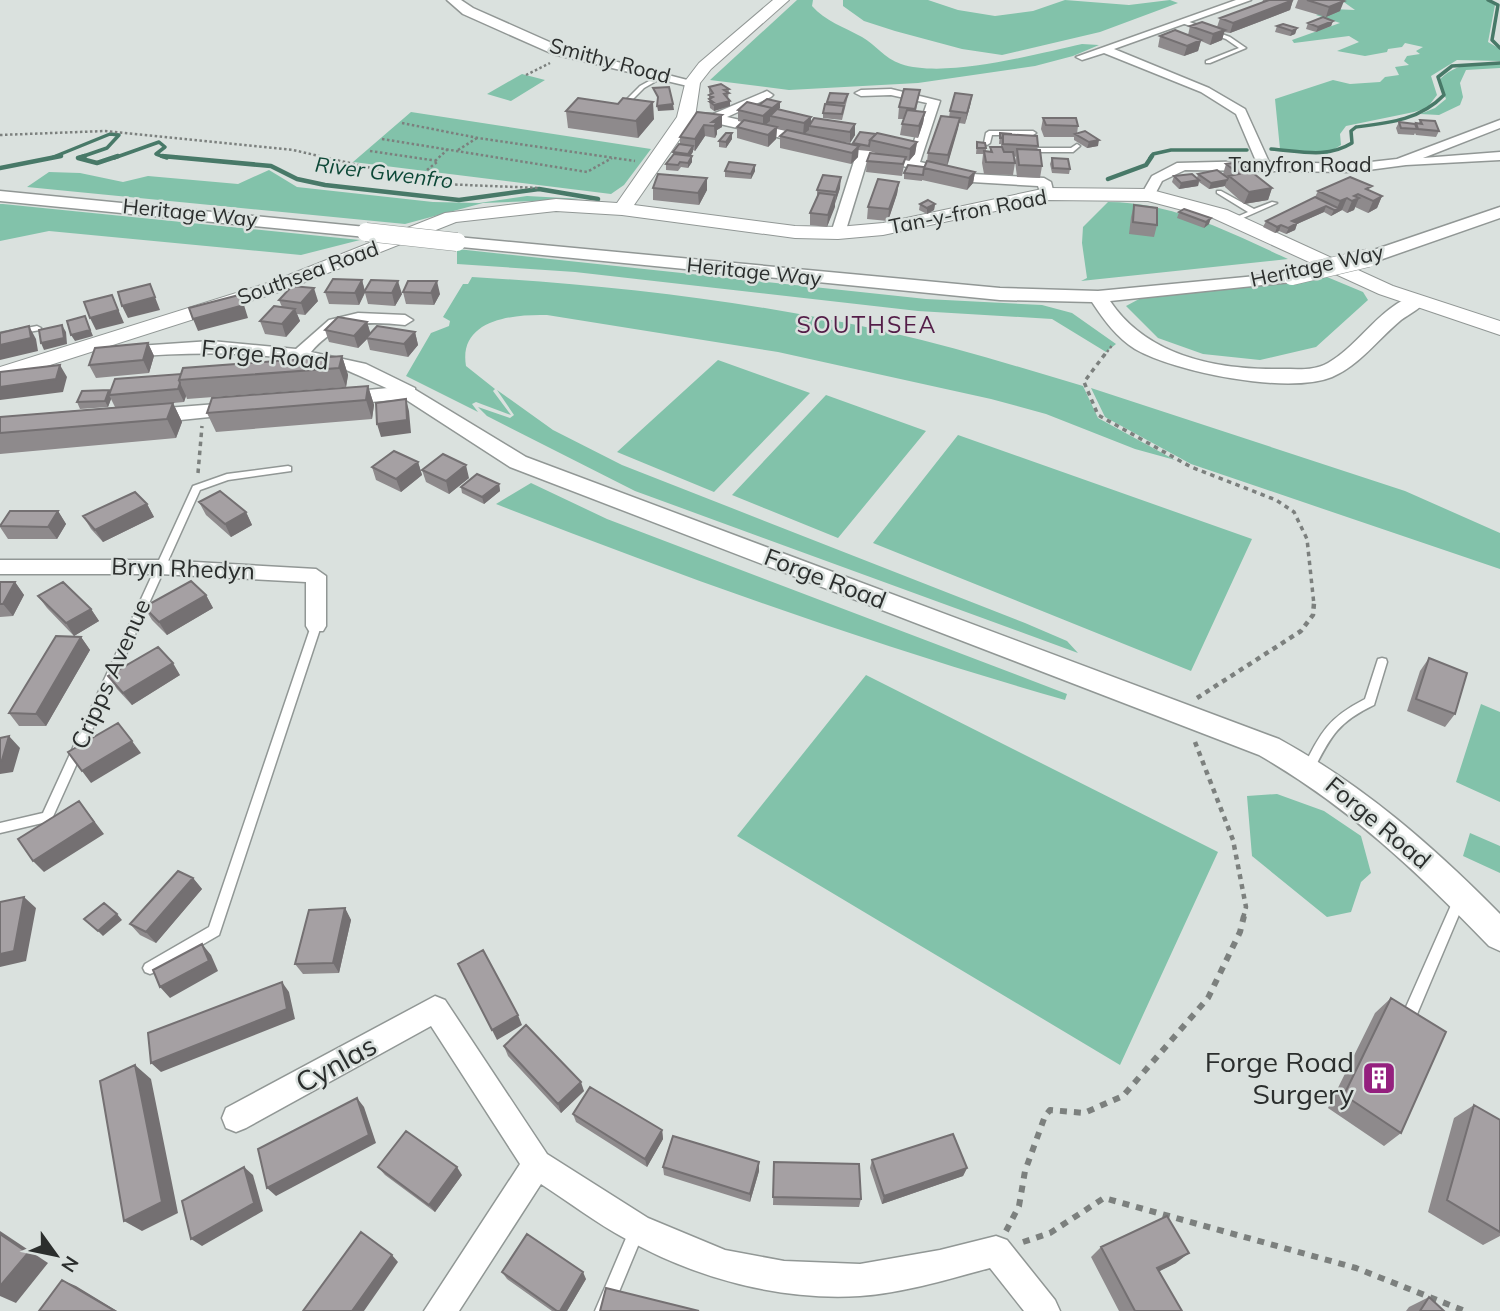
<svg xmlns="http://www.w3.org/2000/svg" width="1500" height="1311" font-family="Mulish,sans-serif">
	<style>
		.green { fill: #82c2aa }
		.lines { fill: none; stroke-linecap: round; stroke-linejoin: round }
		.stream-far1 { stroke: #487968; stroke-width: 3.5 }
		.stream { stroke: #487968; stroke-width: 4.5 }
		.service-casing { stroke: #919795; stroke-width: 3 }
		.minor-casing { stroke: #919795; stroke-width: 3 }
		.tertiary-casing { stroke: #919795; stroke-width: 3 }
		.secondary-casing { stroke: #919795; stroke-width: 2 }
		.path-far3 { stroke: #7c807e; stroke-width: 2.5; stroke-dasharray: 2.5 2.5; stroke-linecap: butt }
		.path-far2 { stroke: #7c807e; stroke-width: 3.5; stroke-dasharray: 4.5 4.5; stroke-linecap: butt }
		.path-far1 { stroke: #7c807e; stroke-width: 4.5; stroke-dasharray: 5 5; stroke-linecap: butt }
		.path { stroke: #7c807e; stroke-width: 6; stroke-dasharray: 7 7; stroke-linecap: butt }
		.service { fill: #fff; fill-rule: evenodd }
		.minor { fill: #fff; fill-rule: evenodd }
		.tertiary { fill: #fff; fill-rule: evenodd }
		.secondary { fill: #fff; fill-rule: evenodd }
		.tertiary-bridge-casing { stroke: #919795; stroke-width: 19; stroke-linecap: butt }
		.tertiary-bridge { stroke: #fff; stroke-width: 18 }
		.wall { fill: #8e8a8c }
		.shaded-wall { fill: #747072 }
		.building { fill: #a5a0a3; stroke: #747072; stroke-width: 2 }
		.labels { text-anchor: middle; stroke-width: 5; stroke-linejoin: round; paint-order: stroke }
		.far-street-label { font-size: 21px; fill: #2b2e2d; stroke: #dae1de }
		.far-water-label { font-size: 21px; font-style: italic; fill: #0d4837; stroke: #dae1de }
		.far-quarter-label { font-size: 23px; letter-spacing: 2px; fill: #541d48; stroke: #dae1de }
		.street-label { font-size: 24px; fill: #2b2e2d; stroke: #dae1de }
		.near-poi-label { font-size: 28px; fill: #2b2e2d; stroke: #dae1de; text-anchor: end }
		.near-street-label { font-size: 28px; fill: #2b2e2d; stroke: #dae1de }
	</style>
	<rect width="100%" height="100%" fill="#dae1de"/>
	<path class="green" d="M797,0H813L812,6C825,21 844,27 862,37C876,45 884,58 901,64C946,79 1036,54 1082,44L1099,45L1073,56L1035,66L918,83L789,90L710,80Z
		M843,0H928L958,10L995,16L1033,11L1065,0L1129,5L1170,0L1178,3L1100,32L1002,55L962,49L895,31L864,21L843,6Z
		M1341,0H1486L1495,5L1488,42L1500,49V61L1457,60L1431,76L1437,95L1427,108L1414,112L1346,126L1340,134L1341,145L1327,154L1280,149L1275,99L1333,80L1350,84L1380,82L1385,77L1399,75L1395,67L1409,65L1404,61L1407,56L1420,54L1416,51L1423,47L1405,43L1402,47L1388,49L1387,52L1365,56L1337,51L1359,42L1349,36L1294,43L1292,40L1340,23L1316,15L1331,9L1355,10Z
		M1478,63L1500,64V68L1466,70L1460,83L1463,97L1460,105L1439,115L1420,114L1435,108L1446,99L1439,80C1451,68 1462,65 1478,63Z
		M522,74L545,80L511,101L487,94Z
		M411,112L651,149L624,185L611,194L353,162Z
		M269,170L297,187L433,202L479,203L527,196L583,199L483,203L405,224L27,187L49,172L80,173L123,182L148,176L238,184Z
		M1108,202C1173,202 1231,233 1288,259L1081,281L1087,278L1082,243L1083,227Z
		M0,204H3L360,240L301,255L49,231L0,241Z
		M457,249L926,299L1042,305L1072,313L1116,344L1106,352L1052,319L918,311L575,272L457,264Z
		M472,277C611,285 752,301 888,332C954,347 1019,367 1083,386L1098,418L1175,460L1135,449L1046,414L991,399L778,352L547,315C514,314 458,319 466,366L495,389L493,391L511,415L476,402L472,404L478,412L406,376L431,333L449,326L450,321L443,317L463,284H468Z
		M1327,277L1363,292L1368,300L1316,347L1260,360L1203,354L1158,338L1126,306L1141,298Z
		M718,360L810,393L714,492L617,452Z
		M1091,388L1405,491L1500,533V569L1191,464L1105,417Z
		M497,390L553,430L622,465L1025,623L1067,641L1078,653L635,491L487,416L478,407L510,418L514,415Z
		M826,395L926,431L838,538L732,495Z
		M958,435L1252,539L1191,671L873,543Z
		M531,483L607,519L1067,694L1065,700C872,645 683,577 496,504Z
		M866,675L1218,852L1120,1065L737,836Z
		M1481,704L1500,712V802L1456,782Z
		M1277,794L1324,811L1361,836L1371,873L1361,882L1351,912L1327,917L1252,856L1247,796Z
		M1470,833L1500,846V873L1463,856Z"/>
	<g class="lines">
		<path class="stream-far1" d="M1488,0L1498,5L1492,40L1500,48
			M1271,149C1300,151 1326,159 1352,143L1351,131L1356,127C1389,123 1420,120 1444,95L1438,77L1452,66L1500,63
			M51,158L110,134L119,135L107,148L78,158
			M114,158L159,142L165,147L156,154L167,158
			M1150,158L1153,154L1171,150H1247"/>
		<path class="stream" d="M85,156L78,158L97,163L118,156
			M162,156L271,166L297,179L325,185L459,200L539,189L598,199
			M0,168L61,156
			M1108,179L1146,165L1152,156"/>
		<g class="service-casing">
			<path id="service" d="M1184,20L1230,37L1246,48L1210,63H1206V61L1239,48L1226,39L1182,23Z
				M660,75L665,76L644,88L631,101H627V99L640,86Z
				M989,131H1033L1036,133L1033,135H992L990,143L987,145L984,143L986,133Z
				M1077,144L1080,146L1073,152H1038L1035,150L1038,148H1071Z
				M1217,191H1221L1254,209L1272,202L1277,203L1234,222L1232,221V219L1248,212L1217,193Z
				M37,326L41,328L40,330L0,337V333Z
				M288,466L291,467V471L228,480L200,490L51,821L0,833V823L43,813L193,486L227,474Z
				M316,622L321,626L219,935L155,972L150,974L145,972L143,968L145,964L209,927L311,626Z
				M1382,658L1386,659L1387,662L1374,705C1337,723 1331,736 1313,771L1309,773L1305,771L1303,768C1321,732 1328,718 1365,699L1377,662L1378,659Z
				M1460,892L1464,894L1466,898L1412,1026L1407,1028L1402,1026L1400,1021L1402,1016L1456,894Z
				M637,1221L642,1224L645,1229L611,1311H595L632,1224Z"/>
		</g>
		<g class="minor-casing">
			<path id="minor" d="M1236,0H1251L1114,49L1209,88L1245,109L1269,162L1353,164L1397,159L1500,120V128L1423,158L1500,152V160L1406,165L1353,172L1185,170L1162,181L1153,198H1143L1141,195L1152,176L1177,163L1256,161L1236,114L1201,92L1104,53L1082,60L1076,57Z
				M891,89L940,101L920,162L972,174L1044,178L1051,182L1054,194L1042,197L1038,186L972,182L868,158L845,233L838,237L831,233L856,155L689,117L695,113L713,114L767,91L773,95L771,97L727,117L908,159L927,103L891,95L861,96L855,93L861,90Z
				M358,313L405,315L413,320L405,325C366,321 338,320 311,352L366,364L415,388V396C401,399 356,371 336,367C262,350 198,352 123,357L115,352L123,347L211,341L296,349L329,320Z
				M0,560H160L316,569L326,576V626L323,631H309L306,626V582L160,574H0Z
				M435,996L445,1000L547,1154L648,1218L725,1250L784,1261L860,1264L940,1250L996,1236L1007,1240L1055,1300L1060,1311H1024L990,1268C948,1279 904,1293 860,1296C780,1301 695,1278 626,1239C596,1223 569,1202 541,1184L459,1311H424L520,1164L431,1026L246,1128L236,1132L226,1128L222,1118L226,1108Z"/>
		</g>
		<g class="tertiary-casing">
			<path id="tertiary" d="M447,0H461L473,8L563,48L699,83L692,87L553,54L463,14Z
				M0,191L366,227L375,232L366,237L0,201Z
				M1500,207V218L1374,262L1368,263L1359,258L1362,254Z
				M457,237L1000,288L1098,291L1298,272L1301,276L1298,280L1292,282L1110,301C1148,357 1218,370 1282,369C1298,369 1314,371 1328,363C1360,345 1381,304 1417,295L1426,301C1420,309 1409,314 1401,320C1378,339 1360,365 1332,377C1288,395 1175,372 1135,349C1117,338 1104,320 1092,302L1000,300L451,246L448,242L451,238Z
				M409,386L526,457L1279,739C1363,785 1433,846 1500,914V951L1489,946C1419,873 1348,806 1259,755L510,467L405,399L336,405L326,399L336,393Z
				M242,402L249,403L253,408L249,413L141,424L130,417L141,410Z"/>
		</g>
		<g class="secondary-casing">
			<path id="secondary" d="M773,0H789L711,69L700,83L695,117L634,205L795,226L838,227L883,223L1047,188L1148,189L1227,210L1393,286L1500,321V335L1379,294L1213,218L1148,201L1047,200L883,235L838,239L795,238L622,215L556,211L456,222L285,290L0,381V367L271,282L445,213L556,199L617,203L677,117L686,80L699,63Z"/>
		</g>
		<path class="path-far3" d="M526,75L550,63
			M402,123L478,138L635,161
			M0,135L105,131L293,150L441,184L540,188
			M382,139L587,172L612,158
			M458,150L477,138
			M370,151L438,161
			M435,161L447,150
			M427,170L437,162
			M1104,356L1113,344"/>
		<path class="path-far2" d="M1105,354L1084,382L1098,415L1191,467L1276,500L1294,512L1307,539L1314,605
			M198,473L202,426"/>
		<path class="path-far1" d="M1197,698L1301,631L1313,615L1314,603
			M1195,742L1233,840L1246,907L1243,918"/>
		<path class="path" d="M1006,1231L1019,1206L1025,1171L1045,1116L1050,1110L1084,1113L1123,1096L1208,998L1240,932L1244,916
			M1023,1242L1050,1233L1104,1198L1356,1268L1465,1311"/>
		<use href="#service" class="service"/>
		<use href="#minor" class="minor"/>
		<use href="#tertiary" class="tertiary"/>
		<use href="#secondary" class="secondary"/>
		<g class="tertiary-bridge-casing">
			<path id="tertiary-bridge" d="M366,232L457,242
				M1292,276L1368,258"/>
		</g>
		<use href="#tertiary-bridge" class="tertiary-bridge"/>
	</g>
	<path class="wall" d="M1263,0H1293L1290,10L1230,33L1224,32L1222,40L1210,45L1201,41L1198,51L1184,56L1158,47L1160,36L1188,35L1190,26L1217,27L1220,18L1262,3Z
		M1298,0H1341L1340,11L1326,17L1295,8Z
		M1333,21L1331,26L1316,32L1306,29L1308,23Z
		M1277,26L1297,28L1295,34L1290,36L1275,32Z
		M709,87L729,89L728,99L730,106L714,111L710,108L709,99V95L710,94L709,92Z
		M920,90L916,111L925,112L923,123L918,138L900,135L902,124L904,119H898L899,107Z
		M848,94L847,100L842,120L823,118V113L827,102Z
		M972,95L970,106L965,124L959,123L947,166L975,172L973,183L967,190L922,180V181L904,179V173L924,167L927,161L928,153L949,117L950,111Z
		M759,105L780,108L778,109L811,123L855,124V135L850,143L837,141L852,145L860,132L917,142L915,154L909,161L905,160L902,176L866,172L867,161L879,154L869,151L858,150V157L851,164L780,148V136L786,131L777,129L776,139L768,147L737,138V127L742,122L738,121V110Z
		M566,111L654,119L638,138L568,128Z
		M697,112L722,127L717,130V134L715,138L705,136L695,151L693,150L690,156L692,162L688,168L681,167L678,171L666,170V164L673,154V152L680,144V137Z
		M1043,118L1078,126L1077,134L1098,146L1087,148L1074,140V137H1044L1041,129Z
		M1420,120L1439,131L1436,137L1416,135L1415,133L1414,135L1398,134L1396,128L1399,122L1415,125L1416,123H1419Z
		M732,133V139L726,148L719,147V141Z
		M1000,133L1038,146L1037,150L1042,166L1040,178L1017,177L1015,161L1016,157L1014,156L1015,163L1013,175L984,174L982,163L983,154H976L977,142L986,148V151H990V147H1001V144H999Z
		M1052,158L1070,169L1069,174L1052,173L1050,164Z
		M1226,164L1272,188L1268,200L1244,204L1225,187V186L1209,189L1199,182L1198,186L1179,189L1172,182L1174,176L1197,178L1198,174H1223Z
		M725,171H755L751,179L725,177Z
		M899,182L897,194L888,221L867,219L868,207Z
		M653,188L707,190L699,205L653,200Z
		M840,188L827,227L810,225V213L817,197V190Z
		M1369,190L1382,196L1377,208L1368,213L1355,207L1354,210L1347,213L1342,210L1331,216L1324,212L1297,224L1295,230L1286,234L1279,231L1275,233L1263,227L1266,221L1315,197L1318,191Z
		M920,204H935L934,210L927,214L919,210Z
		M1134,205L1157,225L1154,237L1129,234L1131,217Z
		M1184,209L1209,224L1204,228L1177,218L1179,212Z
		M362,280L365,291L402,294L395,306L368,304L365,293L359,305L329,304L325,292Z
		M408,281L440,294L434,305L406,304L403,292Z
		M279,300L318,301L305,315L297,314L300,321L286,337L265,334L260,321L282,307Z
		M367,322L370,333L415,332L418,345L408,357L370,350L367,339L358,348L329,342L325,330Z
		M148,343L154,356L149,373L96,378L89,365Z
		M342,356L348,375L346,387L187,399L186,396L184,402L173,403L182,422L176,438L0,454V417L115,407L111,399L108,407L80,409L77,402L109,390L110,391L181,374Z
		M368,386L374,405L372,419L216,432L207,413Z
		M418,462L422,475L401,492L376,480L372,467Z
		M422,470L469,478L449,494L426,482Z
		M499,484L500,491L484,504L462,493L461,487Z
		M199,502L246,512L252,525L231,537L206,515Z
		M147,504L154,517L103,542L91,529L83,516Z
		M58,511L66,524L57,539H8L0,527V524Z
		M0,582H15L24,595L13,616L0,617Z
		M206,595L213,608L167,635L152,620L144,607Z
		M38,596L91,609L99,621L74,636L47,608Z
		M81,637L90,650L46,726H19L9,713Z
		M1429,658L1455,714L1445,727L1407,711L1420,671Z
		M180,675L132,705L117,689L108,676Z
		M193,878L202,889L156,943L140,935L130,924Z
		M345,908L351,920L339,973L303,974L295,964Z
		M1391,998L1401,1133L1384,1146L1328,1108L1375,1013Z
		M504,1046L584,1091L561,1113L508,1056Z
		M1474,1105L1500,1120V1236L1483,1245L1428,1212L1454,1118Z
		M573,1114L662,1130L663,1139L647,1167L576,1122Z
		M872,1160L967,1168L963,1176L882,1204L870,1168Z
		M759,1162V1171L750,1202L664,1175L663,1167Z
		M774,1162L861,1199L859,1207L773,1205Z
		M378,1167L462,1175L435,1212L385,1175Z
		M1101,1247L1176,1263L1159,1271L1182,1311H1119L1091,1257Z
		M502,1272L586,1279L567,1311H552L507,1279Z
		M1429,1297L1444,1311H1406L1409,1307Z"/>
	<path class="shaded-wall" d="M1293,0L1290,10L1230,33L1233,23Z
		M1344,1L1340,11L1326,17L1329,7Z
		M1333,21L1331,26L1316,32L1318,27Z
		M1297,28L1295,34L1290,36L1292,31Z
		M1225,30L1222,40L1210,45L1213,34Z
		M1201,40L1198,51L1184,56L1187,46Z
		M972,95L970,106L965,124L967,113Z
		M730,101V106L714,111V105Z
		M653,102L654,119L638,138L636,121Z
		M780,102V108L770,116V121L763,127V116Z
		M673,104L674,110L658,111L657,106Z
		M925,112L923,123L918,138L919,126Z
		M722,115V127L717,130V134L715,138L714,126L712,122Z
		M811,117V126H809V130L803,135L804,123Z
		M960,118L958,129L947,167L948,155Z
		M855,124V135L850,143V132Z
		M704,125L705,136L695,151V139Z
		M777,127L776,139L768,147V135Z
		M732,133V139L726,148V142Z
		M1099,140L1098,146L1087,148L1089,142Z
		M917,142L915,154L909,161L910,149Z
		M693,146V152L688,160V154Z
		M859,146L858,157L851,164L852,153Z
		M692,156V162L688,168V163Z
		M755,165V171L751,179V174Z
		M975,172L973,183L967,190L969,178Z
		M841,177L840,188L835,204L836,192Z
		M707,178V190L699,205L698,193Z
		M1199,180L1198,186L1179,189L1181,183Z
		M1227,180L1225,186L1209,189L1211,183Z
		M899,182L897,194L888,221L889,209Z
		M1272,188L1268,200L1244,204L1249,192Z
		M1358,194L1355,199L1359,198L1354,210L1347,213L1354,196Z
		M835,195V207L827,227L828,215Z
		M1382,196L1377,208L1368,213L1373,201Z
		M1347,198L1342,210L1331,216L1334,210L1337,208L1340,201Z
		M935,204L934,210L927,214V208Z
		M1326,206L1324,212L1297,224L1295,230L1286,234L1292,221Z
		M1211,218L1209,224L1204,228L1206,222Z
		M1281,225L1279,231L1275,233L1277,227Z
		M362,280L365,292L359,305L355,293Z
		M398,281L402,294L395,306L392,293Z
		M437,281L440,294L434,305L431,293Z
		M150,284L160,310L128,318L122,306Z
		M314,288L318,301L305,315L301,303Z
		M112,295L124,323L96,330L90,318Z
		M244,305L248,318L198,331L193,319Z
		M295,309L300,321L286,337L282,324Z
		M85,316L93,336L75,341L71,335Z
		M367,322L371,335L366,338L367,339L358,348L354,336Z
		M62,325L66,332L67,344L44,350L41,343Z
		M29,326L36,339L38,351L0,360V345Z
		M415,332L418,345L408,357L404,344Z
		M148,343L154,356L149,373L143,360Z
		M342,356L348,375L346,387L339,368Z
		M60,365L67,377L63,392L0,400V387Z
		M180,383L186,396L184,402L178,389Z
		M368,386L374,405L372,419L366,400Z
		M109,390L112,394L109,395L111,399L108,407L105,401Z
		M406,399L409,411L411,433L381,437L377,424Z
		M173,403L182,422L176,438L167,419Z
		M418,462L422,475L401,492L396,479Z
		M466,465L469,478L449,494L446,481Z
		M499,484L500,491L484,504L482,497Z
		M147,504L154,517L103,542L95,530Z
		M58,511L66,524L57,539L48,527Z
		M246,512L252,525L231,537L225,524Z
		M15,582L24,595L13,616L3,604Z
		M206,595L213,608L167,635L159,622Z
		M91,609L99,621L74,636L66,623Z
		M81,637L90,650L46,726L36,714Z
		M173,663L180,675L132,705L123,693Z
		M9,736L20,748L13,772L0,774V761Z
		M132,741L141,753L91,783L82,771Z
		M79,801L104,834L44,872L33,861Z
		M193,878L202,889L156,943L146,932Z
		M24,897L36,908L26,961L0,967V954Z
		M345,908L351,920L339,973L333,963Z
		M117,914L122,920L103,936L98,931Z
		M202,944L211,955L218,971L170,998L160,987Z
		M282,982L289,992L295,1019L161,1072L151,1063Z
		M518,1015L522,1025L497,1040L492,1030Z
		M135,1065L151,1079L178,1213L142,1231L124,1221Z
		M581,1082L584,1091L561,1113L558,1104Z
		M357,1098L364,1107L376,1143L276,1196L267,1188Z
		M662,1130L663,1139L647,1167L645,1159Z
		M759,1162V1171L750,1202V1194Z
		M244,1167L253,1175L263,1211L202,1246L191,1239Z
		M457,1167L462,1175L435,1212L429,1205Z
		M967,1168L963,1176L882,1204L884,1196Z
		M0,1231L48,1263L16,1303L0,1296Z
		M1189,1253L1176,1263L1146,1278L1157,1268Z
		M392,1255L398,1262L364,1311H352Z
		M583,1272L586,1279L567,1311H560Z
		M62,1280L76,1286L117,1311H115Z"/>
	<path class="building" d="M1269,0H1293L1233,23L1220,18Z
		M1307,0H1341L1344,1L1329,7Z
		M1323,17L1333,21L1318,27L1308,23Z
		M1202,22L1225,30L1213,34L1190,26Z
		M1283,24L1297,28L1292,31L1277,26Z
		M1175,30L1201,40L1187,46L1160,36Z
		M721,84L729,89L724,90L729,93L724,94L730,101L714,105L710,102H713L709,99L713,97L709,95L713,93L709,87Z
		M669,87L673,104L657,106L658,97L653,88Z
		M904,89L920,90L915,109L899,107Z
		M830,93L848,94L844,103L827,102Z
		M955,93L972,95L967,113L950,111Z
		M578,98L618,104L623,98L653,102L636,121L566,111Z
		M767,99L780,102L771,109L772,108L759,105Z
		M747,102L772,108L763,116L738,110Z
		M825,104L844,106L842,114L823,113Z
		M777,109L811,117L804,123L770,116Z
		M907,110L925,112L919,126L902,124Z
		M697,112L722,115L712,122H717L714,126L704,125L695,139L680,137Z
		M941,116L960,118L948,155L928,153Z
		M814,118L855,124L850,132L809,126Z
		M1043,118H1076L1078,126L1046,125Z
		M744,120L777,127L768,135L737,127Z
		M1420,120L1435,121L1439,131L1418,129L1416,123L1422,124Z
		M1399,122L1415,124L1417,129L1401,128Z
		M787,130L859,146L852,153L780,136Z
		M1085,131L1099,140L1089,142L1075,134Z
		M860,132L876,134L870,140L869,146L853,143Z
		M726,133H732L726,142L719,141Z
		M877,133L917,142L910,149L870,140Z
		M1000,133L1012,134H1003L1002,138H1000Z
		M1003,134L1037,136L1038,146L1003,144Z
		M977,142L985,143L986,148H977Z
		M679,144L693,146L688,154L673,152Z
		M990,147H1002L1004,152H1013L1015,163L986,162L984,151L992,152Z
		M1017,149L1040,150L1042,166L1019,165Z
		M870,153L906,157L903,164L867,161Z
		M674,154L692,156L688,163L680,162L678,165L666,164Z
		M1052,158L1068,159L1070,169L1053,168Z
		M927,161L975,172L969,178L924,168Z
		M729,162L755,165L751,174L725,171Z
		M1239,162L1272,188L1249,192L1229,176L1239,174L1226,164Z
		M908,165L924,167L923,175L904,173Z
		M1217,170L1228,178L1227,180L1211,183L1198,174Z
		M658,174L707,178L698,193L653,188Z
		M1192,174L1199,180L1181,183L1174,176Z
		M823,175L841,177L836,192L817,190Z
		M1350,177L1372,186L1366,189L1382,196L1373,201L1358,194L1354,196L1359,198L1352,201L1347,198L1340,201L1318,191Z
		M878,179L899,182L889,209L868,207Z
		M819,193L835,195L828,215L810,213Z
		M1315,197L1338,208L1334,210L1326,206L1292,221L1297,223L1288,228L1281,225L1277,227L1266,221Z
		M928,200L935,204L927,208L920,204Z
		M1134,205L1157,208V225L1133,222Z
		M1184,209L1211,218L1206,222L1179,212Z
		M333,279L362,280L355,293L325,292Z
		M371,280L398,281L392,293L364,292Z
		M408,281H437L431,293L403,292Z
		M150,284L155,297L122,306L118,292Z
		M292,286L314,288L301,303L279,300Z
		M112,295L118,310L90,318L84,302Z
		M239,295L244,305L193,319L189,308Z
		M274,306L295,309L282,324L260,321Z
		M85,316L90,330L71,335L67,321Z
		M338,317L367,322L354,336L325,330Z
		M62,325L64,338L41,343L39,330Z
		M29,326L31,338L0,345V333Z
		M377,326L415,332L404,344L366,338Z
		M148,343L143,360L89,365L95,348Z
		M342,356L339,368L179,380L183,368Z
		M60,365L56,379L0,387V372Z
		M181,374L179,380L180,383L178,389L109,395L115,379Z
		M368,386L366,400L207,413L212,398Z
		M109,390L105,401L77,402L82,391Z
		M406,399L407,420L377,424L376,403Z
		M173,403L167,419L0,433V417Z
		M394,451L418,462L396,479L372,467Z
		M443,454L466,465L446,481L422,470Z
		M477,474L499,484L482,497L461,487Z
		M220,491L246,512L225,524L199,502Z
		M135,492L147,504L95,530L83,516Z
		M10,511H58L48,527L0,526Z
		M191,581L206,595L159,622L144,607Z
		M0,582H15L3,604H0Z
		M63,582L91,609L66,623L38,596Z
		M56,636L81,637L36,714L9,713Z
		M158,647L173,663L123,693L108,676Z
		M1429,658L1467,673L1455,714L1416,699Z
		M118,723L132,741L82,771L68,752Z
		M9,736L2,760L0,761V738Z
		M79,801L94,822L33,861L18,839Z
		M178,871L193,878L146,932L130,924Z
		M24,897L14,951L0,954V902Z
		M104,903L117,914L98,931L84,919Z
		M345,908L333,963L295,964L309,910Z
		M202,944L209,961L160,987L153,970Z
		M483,950L518,1015L492,1030L458,964Z
		M282,982L287,1009L151,1063L148,1033Z
		M1391,998L1446,1032L1401,1133L1344,1095Z
		M526,1025L581,1082L558,1104L504,1046Z
		M135,1065L162,1202L124,1221L100,1081Z
		M590,1087L662,1130L645,1159L573,1114Z
		M357,1098L369,1135L267,1188L258,1149Z
		M1474,1105L1500,1120V1232L1447,1200Z
		M406,1131L457,1167L429,1205L378,1167Z
		M953,1134L967,1168L884,1196L872,1160Z
		M673,1136L759,1162L750,1194L663,1167Z
		M774,1162L859,1164L861,1199L773,1197Z
		M244,1167L254,1203L191,1239L182,1201Z
		M1167,1216L1189,1253L1157,1268L1182,1311H1135L1101,1247Z
		M361,1232L392,1255L352,1311H303Z
		M0,1234L28,1253L0,1286Z
		M527,1234L583,1272L560,1311H557L502,1272Z
		M62,1280L115,1311H39Z
		M606,1288L699,1311H600Z
		M1429,1297L1444,1311H1420Z"/>
	<defs>
		<g id="building-square" transform="scale(1.75)"><rect x="-9" y="-9" width="18" height="18" rx="4" fill="#94207e" stroke="#dae1de"/><path d="M-4-6H4V6H1V3H-1V6H-4ZM-2.5-4.3h1.7v1.8h-1.7ZM.8-4.3h1.7v1.8H.8ZM-2.5-1h1.7V.8h-1.7ZM.8-1h1.7V.8H.8Z" fill="#fff"/></g>
	</defs>
	<g fill-rule="evenodd">
		<use href="#building-square" x="1379" y="1078"/>
	</g>
	<g class="labels">
		<g class="far-street-label">
			<text transform="translate(610 61) rotate(15)" y="7">Smithy Road</text>
			<text x="1300" y="172">Tanyfron Road</text>
			<text transform="translate(968 212) rotate(-11)" y="7">Tan-y-fron Road</text>
			<text transform="translate(190 213) rotate(6)" y="7">Heritage Way</text>
			<text transform="translate(1317 266) rotate(-12)" y="7">Heritage Way</text>
			<text transform="translate(754 272) rotate(6)" y="7">Heritage Way</text>
			<text transform="translate(308 273) rotate(-20)" y="7">Southsea Road</text>
		</g>
		<g class="far-water-label">
			<text transform="translate(384 173) rotate(7)" y="7">River Gwenfro</text>
		</g>
		<g class="far-quarter-label">
			<text x="867" y="333">SOUTHSEA</text>
		</g>
		<g class="street-label">
			<text transform="translate(265 355) rotate(6)" y="8">Forge Road</text>
			<text transform="translate(183 569) rotate(2)" y="8">Bryn Rhedyn</text>
			<text transform="translate(825 579) rotate(21)" y="8">Forge Road</text>
			<text transform="translate(111 674) rotate(-66)" y="8">Cripps Avenue</text>
			<text transform="translate(1378 823) rotate(40)" y="8">Forge Road</text>
		</g>
		<g class="near-poi-label">
			<text x="1354" y="1072">Forge Road<tspan x="1354" dy="32">Surgery</tspan></text>
		</g>
		<g class="near-street-label">
			<text transform="translate(336 1064) rotate(-29)" y="10">Cynlas</text>
		</g>
	</g>
	<g transform="translate(56 1255) rotate(123)" stroke="#dae1de" stroke-width="5" paint-order="stroke">
	<path d="M0-5L12 26L0 18L-12 26Z" fill="#2b2e2d"/>
	<text y="-10" font-size="19" font-weight="bold" text-anchor="middle" fill="#2b2e2d">N</text>
	</g>
</svg>
